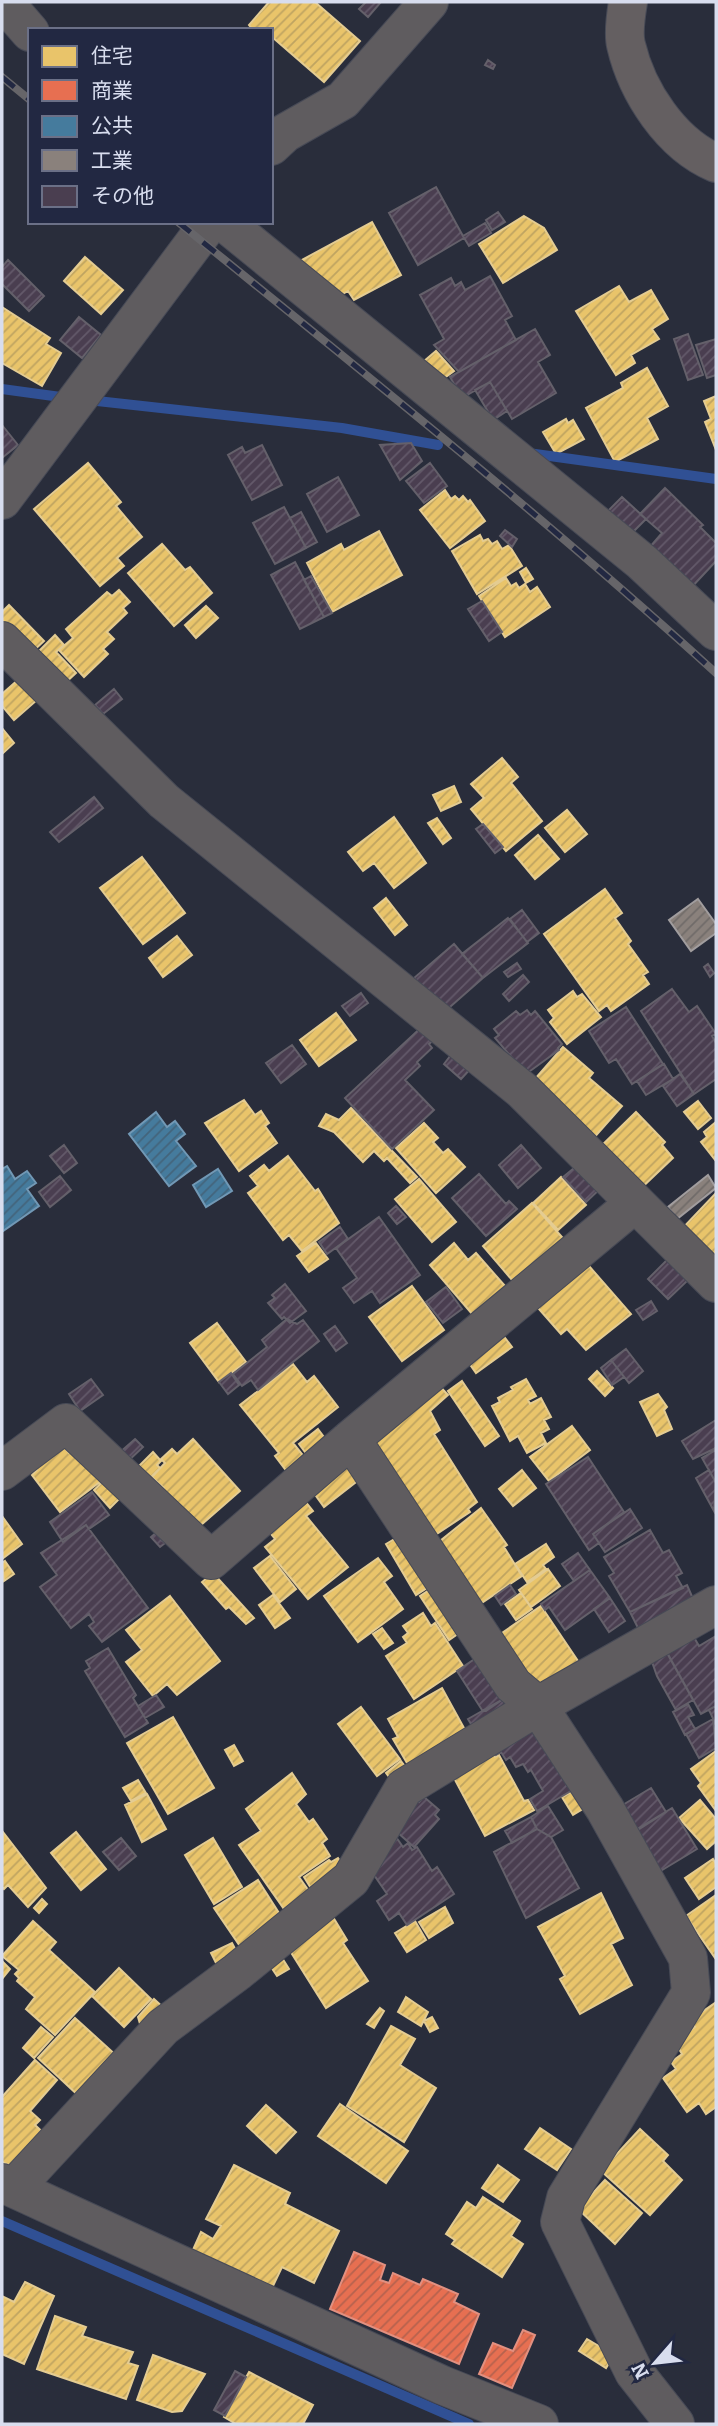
<svg xmlns="http://www.w3.org/2000/svg" width="718" height="2426" font-family="Bitter,'Noto Sans JP',serif">
	<style>
		.homes { fill: url(#homes-hatch); stroke: #e4cc92; stroke-width: 2 }
		.shops { fill: url(#shops-hatch); stroke: #e29080; stroke-width: 2 }
		.public { fill: url(#public-hatch); stroke: #7198b5; stroke-width: 2 }
		.industry { fill: url(#industry-hatch); stroke: #a19d9e; stroke-width: 2 }
		.lines { fill: none; stroke-linecap: round; stroke-linejoin: round }
		.stream { stroke: #305094; stroke-width: 10 }
		.building { fill: url(#building-hatch); stroke: #64606a; stroke-width: 2 }
		.street-casing { stroke: #474a56; stroke-width: 40 }
		.secondary-casing { stroke: #474a56; stroke-width: 40 }
		.street { stroke: #5f5c5f; stroke-width: 38 }
		.secondary { stroke: #645f61; stroke-width: 38 }
		.rail-casing { stroke: #666569; stroke-width: 8 }
		.rail { stroke: #222842; stroke-width: 5; stroke-dasharray: 16; stroke-linecap: butt }
	</style>
	<defs>
		<pattern id="homes-hatch" width="6" height="6" patternUnits="userSpaceOnUse" patternTransform="scale(1.75)"><rect width="6" height="6" fill="#e9c46a"/><path d="M-1 1l2-2M0 6l6-6M5 7l2-2" fill="none" stroke="#bfa461"/></pattern>
		<pattern id="shops-hatch" width="6" height="6" patternUnits="userSpaceOnUse" patternTransform="scale(1.75)"><rect width="6" height="6" fill="#e76f51"/><path d="M-1 1l2-2M0 6l6-6M5 7l2-2" fill="none" stroke="#b5624e"/></pattern>
		<pattern id="public-hatch" width="6" height="6" patternUnits="userSpaceOnUse" patternTransform="scale(1.75)"><rect width="6" height="6" fill="#457b9d"/><path d="M-1 1l2-2M0 6l6-6M5 7l2-2" fill="none" stroke="#43647b"/></pattern>
		<pattern id="industry-hatch" width="6" height="6" patternUnits="userSpaceOnUse" patternTransform="scale(1.75)"><rect width="6" height="6" fill="#8a817c"/><path d="M-1 1l2-2M0 6l6-6M5 7l2-2" fill="none" stroke="#706b69"/></pattern>
		<pattern id="building-hatch" width="6" height="6" patternUnits="userSpaceOnUse" patternTransform="scale(1.75)"><rect width="6" height="6" fill="#4a3e50"/><path d="M-1 1l2-2M0 6l6-6M5 7l2-2" fill="none" stroke="#63596a"/></pattern>
	</defs>
	<rect width="100%" height="100%" fill="#292d3b"/>
	<path class="homes" d="M269,2H315L360,41L324,82L271,36V30H253L249,25Z
		M524,216L544,228L557,250L503,283L479,244Z
		M372,222L401,275L354,300L348,291L339,296L300,261Z
		M85,257L123,290L101,314L64,281Z
		M619,286L629,302L651,290L668,319L652,329L659,339L631,355L635,363L616,375L576,311Z
		M2,307L50,338L46,344L61,353L42,386L2,363Z
		M436,351L454,371L443,379L423,362Z
		M647,368L668,406L647,418L658,439L615,462L586,408L623,388L621,383Z
		M716,396V450L705,422L711,419L704,401Z
		M566,419L568,423L573,420L584,439L556,454L543,432Z
		M88,463L121,502L116,506L142,537L117,558L124,566L100,586L34,509Z
		M445,490L451,499L455,496L459,500L463,496L468,502L470,500L485,521L450,548L420,510Z
		M379,531L402,575L332,612L307,563L341,544L344,550Z
		M480,535L483,541L488,539L492,544L497,541L502,549L509,545L522,566L477,594L452,551Z
		M162,544L185,570L190,567L212,593L174,626L128,573Z
		M526,568L533,579L526,583L520,572Z
		M506,578L511,586L516,583L519,588L525,584L530,592L537,587L550,607L505,637L479,596Z
		M119,590L130,602L123,608L127,613L107,632L114,639L103,649L108,654L84,677L59,650L73,638L66,629L107,592L112,596Z
		M9,605L44,641L31,653L2,623V612Z
		M206,606L218,618L196,638L185,625Z
		M55,635L64,645L56,652L76,673L64,684L35,655Z
		M19,679L37,700L14,720L2,706V694Z
		M2,728L14,743L2,754Z
		M502,758L518,777L511,783L542,821L506,851L471,809L484,798L471,784Z
		M454,786L461,802L441,811L433,795Z
		M567,810L587,834L565,852L545,828Z
		M394,817L426,863L394,888L374,863L363,871L348,852Z
		M437,818L451,838L443,844L428,823Z
		M538,835L559,859L535,879L515,855Z
		M142,857L185,913L143,944L100,888Z
		M605,889L622,913L615,918L631,941L628,944L648,972L643,975L649,984L611,1011L607,1005L599,1011L544,934Z
		M386,898L407,925L395,935L374,908Z
		M177,936L192,955L163,977L149,958Z
		M573,991L577,997L582,994L601,1017L567,1044L550,1022L554,1018L548,1010Z
		M336,1013L356,1040L319,1066L300,1040Z
		M563,1047L593,1073L589,1078L622,1106L591,1141L528,1087Z
		M244,1100L255,1115L261,1111L269,1123L265,1126L277,1143L239,1171L205,1123Z
		M698,1101L711,1118L698,1129L684,1112Z
		M351,1108L417,1177L410,1183L387,1158L384,1161L374,1151L363,1162L334,1132L319,1126L326,1114L339,1120Z
		M636,1112L665,1142L662,1145L673,1158L636,1193L596,1151Z
		M716,1122V1161L701,1142L707,1137L704,1132Z
		M424,1123L438,1138L433,1142L443,1153L448,1149L465,1167L436,1193L396,1148Z
		M288,1156L315,1191L318,1189L339,1223L302,1251L289,1235L283,1240L248,1193L258,1186L250,1176L264,1165L269,1171Z
		M561,1177L586,1205L558,1230L533,1203Z
		M419,1179L456,1222L432,1242L395,1199Z
		M716,1193V1266L680,1231Z
		M532,1203L568,1244L518,1287L483,1246Z
		M316,1243L328,1259L309,1272L297,1256Z
		M454,1243L468,1260L476,1253L505,1286L473,1315L430,1265Z
		M582,1258L631,1314L586,1350L567,1329L561,1334L532,1301Z
		M412,1286L444,1330L402,1361L369,1317Z
		M217,1323L246,1362L219,1382L190,1343Z
		M499,1330L512,1347L476,1373L464,1356Z
		M293,1364L307,1382L314,1376L338,1407L293,1443L306,1459L288,1473L275,1456L279,1453L240,1405Z
		M597,1371L613,1388L605,1396L589,1379Z
		M526,1379L536,1396L528,1400L530,1404L541,1398L551,1417L544,1420L549,1429L541,1433L546,1443L527,1453L518,1436L510,1441L492,1406L500,1402L498,1398L513,1390L511,1387Z
		M435,1381L448,1395L430,1411L440,1430L434,1434L477,1502L468,1509L470,1512L429,1539L370,1441Z
		M462,1381L499,1436L485,1446L448,1391Z
		M658,1394L667,1407L664,1410L672,1429L657,1436L640,1402Z
		M572,1426L590,1450L549,1481L530,1457Z
		M318,1429L327,1441L308,1456L299,1444Z
		M55,1436L69,1453L76,1447L105,1478L60,1512L32,1475L37,1470L27,1457Z
		M193,1439L240,1491L193,1532L157,1496L164,1488L152,1477L165,1463L161,1459L172,1449L177,1454Z
		M153,1452L161,1461L157,1465L160,1468L149,1479L138,1467Z
		M348,1454L365,1475L324,1507L308,1485Z
		M522,1470L536,1488L513,1506L499,1489Z
		M111,1474L127,1491L110,1508L94,1490Z
		M300,1495L313,1511L306,1516L348,1567L308,1599L265,1547L275,1539L263,1524Z
		M481,1508L507,1545L504,1547L522,1576L477,1606L435,1545Z
		M2,1516L22,1544L2,1559Z
		M403,1534L435,1583L416,1595L386,1544Z
		M546,1544L554,1557L543,1565L546,1569L527,1582L515,1564Z
		M270,1556L296,1589L280,1602L254,1568Z
		M378,1558L392,1576L384,1582L403,1609L358,1642L324,1596Z
		M5,1561L14,1574L4,1581L2,1563Z
		M548,1569L560,1586L531,1607L519,1590Z
		M213,1573L254,1618L246,1624L229,1607L226,1609L202,1582Z
		M437,1585L465,1629L449,1640L420,1596Z
		M521,1593L532,1609L516,1620L505,1604Z
		M273,1595L290,1618L275,1628L259,1605Z
		M170,1596L220,1661L177,1695L167,1684L153,1696L126,1662L142,1650L126,1630Z
		M541,1606L580,1664L533,1695L499,1635Z
		M423,1613L431,1626L435,1623L463,1666L414,1699L386,1656L407,1643L403,1637L408,1633L403,1626Z
		M382,1628L393,1643L384,1649L373,1634Z
		M442,1688L469,1737L411,1770L393,1739L398,1737L388,1719Z
		M361,1707L400,1759L377,1776L338,1724Z
		M173,1717L214,1788L168,1814L127,1743Z
		M488,1743L495,1757L499,1755L524,1801L528,1800L534,1810L485,1836L454,1778Z
		M234,1745L243,1761L234,1766L225,1750Z
		M716,1751V1811L698,1786L701,1783L691,1769Z
		M401,1761L411,1774L396,1786L386,1773Z
		M292,1773L306,1794L296,1804L309,1822L313,1819L327,1839L322,1843L330,1856L299,1877L316,1901L291,1919L239,1845L261,1831L246,1809Z
		M138,1780L146,1793L131,1801L123,1788Z
		M582,1786L593,1803L573,1815L562,1797Z
		M147,1794L166,1829L142,1842L125,1805Z
		M700,1800L716,1819V1841L707,1849L679,1818Z
		M3,1832L46,1888L28,1907L8,1885L4,1889L2,1887Z
		M76,1832L106,1869L81,1890L51,1853Z
		M213,1838L242,1887L214,1904L185,1855Z
		M338,1858L347,1871L319,1901L304,1877L329,1860L331,1862Z
		M713,1859L716,1864V1887L699,1899L685,1878Z
		M258,1880L286,1924L244,1952L214,1908Z
		M601,1893L623,1938L611,1944L632,1985L580,2014L560,1979L565,1976L538,1927Z
		M716,1895V1957L715,1958L686,1916Z
		M42,1899L47,1904L39,1913L34,1908Z
		M445,1907L453,1923L429,1938L419,1922Z
		M333,1917L347,1940L343,1943L368,1981L326,2008L287,1946Z
		M33,1921L56,1942L49,1950L95,1992L55,2035L26,2009L35,1997L17,1981L19,1978L15,1974L19,1970L2,1956Z
		M415,1921L426,1940L407,1952L395,1933Z
		M232,1943L240,1958L219,1969L211,1953Z
		M279,1953L289,1969L277,1976L267,1961Z
		M2,1961L10,1969L2,1979Z
		M119,1968L151,1999L124,2027L92,1996Z
		M406,1997L428,2012L421,2026L398,2012Z
		M154,1999L165,2009L143,2034L138,2017Z
		M715,2003L716,2107L706,2114L699,2103L687,2112L663,2078L676,2069L671,2062L682,2054L675,2042L695,2027L689,2021Z
		M380,2008L384,2011L374,2028L367,2024Z
		M432,2017L438,2028L430,2032L424,2021Z
		M75,2018L118,2057L81,2098L38,2058Z
		M391,2026L415,2039L400,2065L436,2088L404,2142L347,2106Z
		M41,2027L53,2037L34,2058L23,2048Z
		M35,2060L57,2080L30,2111L40,2120L35,2125L48,2137L19,2169L2,2162V2097Z
		M340,2104L408,2151L386,2183L318,2136Z
		M266,2105L296,2132L276,2153L247,2126Z
		M540,2128L571,2149L557,2170L525,2149Z
		M640,2129L668,2155L663,2161L682,2180L650,2215L601,2171Z
		M234,2165L290,2193L285,2204L339,2231L314,2283L282,2267L272,2288L192,2252L201,2232L213,2239L221,2226L206,2219Z
		M498,2165L519,2180L503,2202L482,2188Z
		M605,2180L642,2213L615,2244L578,2209Z
		M483,2197L520,2221L511,2236L523,2244L502,2277L452,2244L455,2240L446,2234L467,2202L476,2208Z
		M25,2282L54,2296L24,2364L2,2354V2296L14,2302Z
		M55,2316L86,2327L82,2336L133,2352L128,2363L138,2366L126,2399L37,2369Z
		M587,2339L614,2355L606,2368L579,2351Z
		M153,2355L205,2374L182,2411L172,2412L137,2400Z
		M249,2372L313,2405L303,2424H236L224,2417Z"/>
	<path class="shops" d="M354,2252L385,2265L380,2280L389,2283L393,2273L420,2285L423,2279L458,2294L454,2302L479,2314L459,2364L330,2309Z
		M523,2330L535,2335L512,2388L479,2374L493,2343L513,2351Z"/>
	<path class="public" d="M156,1112L167,1127L175,1121L185,1134L176,1141L196,1166L169,1186L129,1134Z
		M7,1166L15,1179L27,1171L36,1183L27,1189L39,1206L3,1231L2,1169Z
		M218,1169L232,1191L206,1207L193,1185Z"/>
	<path class="industry" d="M698,899L716,924V933L691,951L669,920Z
		M708,1175L716,1188L677,1219L668,1207Z"/>
	<g class="lines">
		<path class="stream" d="M2,389L68,398
			M88,400L342,428L438,445
			M528,453L716,479
			M2,2221L469,2424"/>
	</g>
	<path class="building" d="M366,2H381L368,17L359,9Z
		M488,60L495,65L493,69L485,65Z
		M436,187L464,238L418,265L389,213Z
		M498,212L505,222L492,230L486,220Z
		M485,223L491,233L469,246L463,236Z
		M8,260L44,296L29,311L2,284V267Z
		M490,276L512,316L505,320L516,340L459,372L434,345L444,339L420,295L451,278L455,286L461,282L465,290Z
		M79,317L101,335L82,358L60,340Z
		M535,329L550,355L538,362L556,393L512,419L490,382L462,398L450,377Z
		M688,334L703,375L688,380L674,339Z
		M716,339V375L707,378L696,345Z
		M490,382L507,411L493,420L475,390Z
		M2,425L18,445L2,458Z
		M411,443L422,461L400,480L380,445Z
		M262,445L282,485L252,500L228,455L242,447L245,453Z
		M430,463L447,486L424,503L406,481Z
		M338,477L359,515L327,532L307,494Z
		M665,488L703,525L700,527L716,543V561L688,591L644,554L662,533L640,514Z
		M622,497L646,519L626,539L603,516Z
		M284,507L306,548L275,564L253,523Z
		M301,512L317,542L306,548L290,518Z
		M505,530L517,539L512,547L500,536Z
		M295,562L324,617L300,629L271,575Z
		M311,576L332,613L324,617L304,580Z
		M482,601L502,632L489,641L468,609Z
		M114,689L122,699L103,714L95,705Z
		M94,797L103,808L59,842L50,832Z
		M483,824L503,847L495,853L476,829Z
		M522,910L539,933L527,942L510,919Z
		M508,918L528,943L483,978L462,954Z
		M454,944L483,978L443,1013L414,978Z
		M517,963L521,969L508,977L504,972Z
		M708,964L714,973L710,977L704,967Z
		M523,975L529,982L509,1001L503,994Z
		M672,989L689,1012L697,1006L716,1034L712,1036L716,1043V1079L694,1094L641,1011Z
		M361,993L368,1003L350,1016L342,1006Z
		M626,1007L663,1064L632,1084L616,1059L609,1063L589,1031Z
		M527,1010L531,1015L535,1011L562,1044L558,1048L559,1050L526,1074L495,1038L499,1035L494,1029L516,1011L520,1015Z
		M425,1024L437,1037L429,1044L432,1048L417,1062L420,1066L405,1080L434,1110L392,1149L345,1098Z
		M292,1045L306,1064L281,1083L266,1063Z
		M454,1051L472,1067L461,1079L444,1064Z
		M664,1064L673,1079L646,1095L637,1081Z
		M680,1074L694,1094L677,1106L663,1086Z
		M64,1145L77,1163L64,1173L50,1156Z
		M521,1145L541,1168L518,1188L499,1165Z
		M580,1163L602,1187L586,1202L563,1177Z
		M479,1174L506,1204L509,1201L517,1209L486,1236L452,1198Z
		M60,1176L71,1190L50,1207L39,1192Z
		M396,1206L406,1217L397,1224L388,1213Z
		M379,1217L420,1275L380,1303L372,1291L354,1303L343,1288L357,1278L336,1248Z
		M340,1227L348,1239L327,1254L319,1242Z
		M668,1259L688,1280L668,1299L648,1279Z
		M285,1284L306,1311L290,1323L284,1317L282,1319L268,1303L275,1298L272,1295Z
		M446,1287L462,1309L443,1323L426,1302Z
		M651,1301L657,1311L643,1320L636,1310Z
		M287,1319L297,1324L303,1320L319,1341L258,1390L251,1380L242,1386L233,1374L267,1347L262,1340Z
		M335,1326L347,1343L336,1351L324,1334Z
		M626,1349L643,1371L629,1383L611,1360Z
		M611,1360L624,1377L612,1385L601,1368Z
		M231,1373L239,1385L228,1394L219,1382Z
		M91,1379L103,1395L80,1411L69,1394Z
		M716,1420V1448L693,1459L682,1441Z
		M135,1439L143,1447L127,1462L119,1453Z
		M716,1450V1483L702,1458Z
		M588,1457L624,1512L593,1534L599,1543L589,1550L546,1484Z
		M709,1470L716,1483L714,1511L696,1478Z
		M92,1492L109,1515L89,1529L86,1525L63,1542L50,1522Z
		M630,1509L642,1528L605,1552L593,1534Z
		M86,1525L148,1608L102,1642L89,1626L94,1622L89,1614L71,1628L40,1587L57,1575L41,1553Z
		M163,1527L169,1534L161,1540L165,1543L160,1547L151,1537Z
		M650,1530L663,1553L669,1550L682,1573L676,1576L683,1588L630,1612L609,1576L614,1573L604,1557Z
		M578,1553L590,1570L574,1581L562,1564Z
		M590,1570L610,1598L565,1630L549,1607L545,1610L541,1604Z
		M510,1585L516,1594L501,1605L495,1596Z
		M687,1585L697,1608L641,1634L630,1612Z
		M610,1598L625,1621L609,1632L594,1609Z
		M691,1632L699,1646L716,1636V1706L701,1714L664,1647Z
		M108,1648L136,1695L133,1698L148,1723L125,1737L85,1671L90,1668L86,1661Z
		M667,1653L693,1700L676,1710L657,1676L651,1659Z
		M482,1654L509,1695L486,1711L482,1710L457,1671Z
		M156,1695L164,1707L145,1718L138,1706Z
		M505,1698L513,1709L476,1732L468,1719Z
		M688,1704L694,1715L688,1717L695,1729L685,1735L673,1712Z
		M716,1706V1725L709,1710Z
		M532,1719L581,1785L537,1811L530,1799L543,1791L531,1770L528,1772L523,1764L516,1767L510,1757L506,1760L501,1752L496,1755L489,1744Z
		M713,1719L716,1748L699,1758L686,1734Z
		M651,1788L666,1812L636,1831L621,1806Z
		M424,1797L439,1810L435,1815L439,1819L414,1847L389,1825L416,1799L419,1802Z
		M548,1806L563,1830L551,1837L537,1829L531,1817Z
		M672,1808L697,1849L654,1875L629,1834Z
		M531,1817L537,1829L512,1843L505,1831Z
		M537,1829L551,1837L579,1888L526,1918L494,1852Z
		M396,1837L403,1847L408,1843L412,1850L417,1847L432,1871L437,1867L454,1894L407,1925L399,1913L389,1920L377,1901L387,1894L368,1866Z
		M121,1838L136,1856L119,1870L103,1852Z
		M235,2371L246,2377L225,2416L214,2410Z"/>
	<g class="lines">
		<g class="street-casing">
			<path id="street" d="M4,2L30,32
				M271,146L285,133L343,100L429,2
				M224,222L642,562L716,631
				M2,500L210,222
				M2,641L164,801L522,1090L716,1283
				M351,1439L513,1685L538,1706L605,1809L688,1958L691,1993L566,2198L560,2222L634,2372L675,2424
				M2,1471L66,1423L211,1560L351,1439L635,1203
				M2,2183L442,2385L539,2424
				M14,2188L163,2027L237,1972L351,1879L404,1788L538,1706L716,1605"/>
		</g>
		<g class="secondary-casing">
			<path id="secondary" d="M628,2C626,14 623,33 626,45C637,92 671,144 716,163"/>
		</g>
		<use href="#street" class="street"/>
		<use href="#secondary" class="secondary"/>
		<g class="rail-casing">
			<path id="rail" d="M2,77L30,100
				M178,222C360,370 543,516 716,673"/>
		</g>
		<use href="#rail" class="rail"/>
	</g>
	<rect width="718" height="2426" fill="none" stroke="#d8ddee" stroke-width="7"/>
	<rect x="28" y="28" width="245" height="196" fill="#222842" stroke="#6b7087" stroke-width="2"/>
	<rect x="42" y="46" width="35" height="21" fill="#e9c46a" stroke="#6b7087" stroke-width="2"/>
	<text x="91" y="63" font-size="21" fill="#d8ddee">住宅</text>
	<rect x="42" y="80" width="35" height="21" fill="#e76f51" stroke="#6b7087" stroke-width="2"/>
	<text x="91" y="98" font-size="21" fill="#d8ddee">商業</text>
	<rect x="42" y="116" width="35" height="21" fill="#457b9d" stroke="#6b7087" stroke-width="2"/>
	<text x="91" y="133" font-size="21" fill="#d8ddee">公共</text>
	<rect x="42" y="150" width="35" height="21" fill="#8a817c" stroke="#6b7087" stroke-width="2"/>
	<text x="91" y="168" font-size="21" fill="#d8ddee">工業</text>
	<rect x="42" y="186" width="35" height="21" fill="#4a3e50" stroke="#6b7087" stroke-width="2"/>
	<text x="91" y="203" font-size="21" fill="#d8ddee">その他</text>
	<g transform="translate(655 2363) rotate(242)" stroke="#222842" stroke-width="5" paint-order="stroke">
	<path d="M0-5L12 26L0 18L-12 26Z" fill="#d8ddee"/>
	<text y="-10" font-size="19" font-weight="bold" text-anchor="middle" fill="#d8ddee">N</text>
	</g>
</svg>
